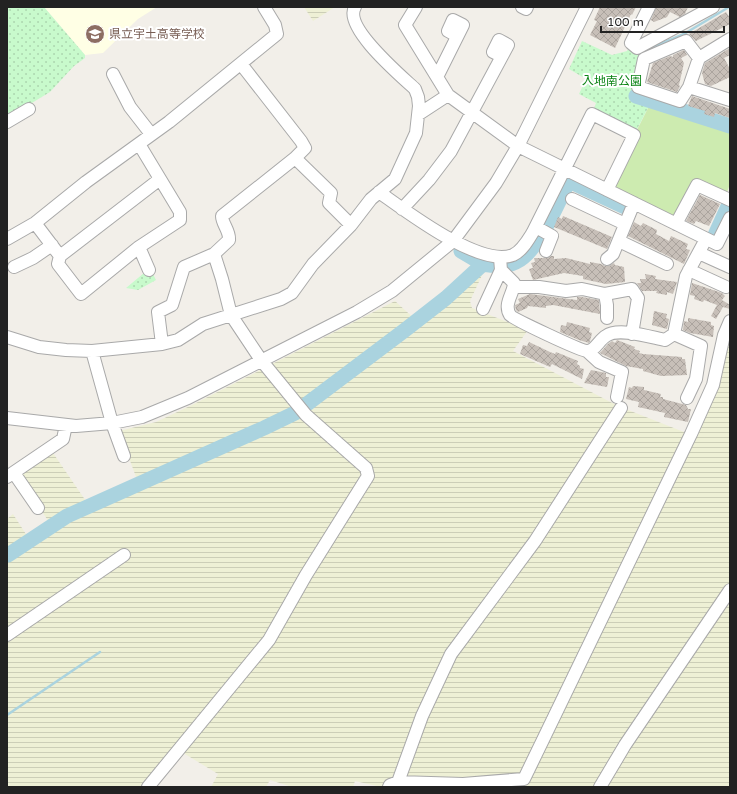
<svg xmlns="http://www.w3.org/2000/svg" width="737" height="794" font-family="'Varela Round','Noto Sans JP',sans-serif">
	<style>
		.education { fill: #ffffe5 }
		.farmland { fill: url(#farmland-rules) }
		.grass { fill: #cdebb0 }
		.park { fill: url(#park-dots) }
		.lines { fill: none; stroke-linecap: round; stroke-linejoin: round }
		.stream { stroke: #aad3df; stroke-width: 2.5 }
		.river { stroke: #aad3df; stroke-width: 15 }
		.building { fill: url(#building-cross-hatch) }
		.minor-casing { stroke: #a9a9a9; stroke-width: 14 }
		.minor { stroke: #fff; stroke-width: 12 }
		.labels { text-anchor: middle; stroke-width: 4; stroke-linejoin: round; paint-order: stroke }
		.education-label { font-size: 12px; fill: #785e54; stroke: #fff; text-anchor: start }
		.park-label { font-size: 12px; fill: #0c8416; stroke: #fff }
	</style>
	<defs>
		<pattern id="farmland-rules" width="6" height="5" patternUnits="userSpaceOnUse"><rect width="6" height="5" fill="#eef0d5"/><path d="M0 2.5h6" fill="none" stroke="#ccceb7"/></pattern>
		<pattern id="park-dots" width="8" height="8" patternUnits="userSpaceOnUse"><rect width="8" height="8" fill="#c8facc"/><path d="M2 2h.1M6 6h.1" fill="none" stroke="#acd6af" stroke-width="1.8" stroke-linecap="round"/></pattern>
		<pattern id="building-cross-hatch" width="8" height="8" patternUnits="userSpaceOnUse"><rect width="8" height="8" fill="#c7bfb8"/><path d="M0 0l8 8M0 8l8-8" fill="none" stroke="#aba49e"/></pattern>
	</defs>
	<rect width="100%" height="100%" fill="#f2efe9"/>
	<path class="education" d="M44,7H157L138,19L103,53L85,55Z"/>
	<path class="farmland" d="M304,7H335L313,21Z
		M481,269L484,271L470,301L472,308L528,330L513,351L618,406L694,436L730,328V787H381L355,781L353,787H292L270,780L266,787H211L218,774L175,748L145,786L7,787V519L13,514L31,542L53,528L16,473L51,450L90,507L139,485L119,431L156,422L192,405L395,301L418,322Z"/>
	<path class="grass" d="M650,104L730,130V184L725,198L697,185L676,224L607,190Z"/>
	<path class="park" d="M7,7H44L85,55V58L74,66L50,92L7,118Z
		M582,41L612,55L627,51L631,43L644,59L638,87L633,97L650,104L634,135L592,114L596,103L579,94L586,79L569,69Z
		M150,268L156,280L138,290L126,288Z"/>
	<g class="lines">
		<path class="stream" d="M644,51L684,34L729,7
			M7,556L8,555
			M7,715L100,652"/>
		<path class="river" d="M636,96L730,126
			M715,235L729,204
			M461,251L483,264
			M8,555L67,516L264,428L295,413L405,330L446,298L483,264C494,266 506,267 516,262C538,252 556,206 567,185L573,183L627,208"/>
	</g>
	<path class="building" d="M600,7H636L632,15L631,14L615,48L590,35L597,21L594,20Z
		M656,7H688L685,14L680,17L670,12L667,17L654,22L651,20Z
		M726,12L730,18V24L696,41L689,34Z
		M730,48V55L724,58L730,69V77L711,86L705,84L702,73L705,63Z
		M684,50L687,55L681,58L684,63L679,85L680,86L677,92L647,82L653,63L670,56L673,57V55Z
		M692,96L730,109V118L715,113L714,117L704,114L705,111L688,106Z
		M700,195L720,204L709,226L696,221L694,224L686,221Z
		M563,216L612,237L607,249L554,227L558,217L562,219Z
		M634,222L641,226L643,223L657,230L656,234L669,241L671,236L688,244L686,249L690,250L684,264L628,236Z
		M551,256H554V259L566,258L590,264V262L601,264L605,266H609L614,263L615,265L624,267L625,282L606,284L583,279V276L564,273L533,280L529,269L533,268L531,263L535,262L534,258H547Z
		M645,274L656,276L655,279L677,282L673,294L667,292V295L656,293L657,291H642L637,283H641L640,279H646Z
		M692,283L722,293L725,296L722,300L730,305V309L723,307L716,319L711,316L717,305L704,300L703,302L694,299L695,296L690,295Z
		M530,294L577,300V297H582L599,300L600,314L553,305L546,306V308L528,306L527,308L518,312L516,310L515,305L520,303L518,299Z
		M654,311L667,314L666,318L669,319L667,329L652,325Z
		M688,318L711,322V325L714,326L713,337L690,333L683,330L684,321L688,322Z
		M567,322L590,328L589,332L592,333L590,341L589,343L579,340L560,332L561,325L566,326Z
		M617,340L635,347L634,349L640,351L639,353L643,354L682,357V359H685L687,375L661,376L643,371V369L626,366L600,353L608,344L612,341L615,343Z
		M529,342L550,352V353V352L555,354L556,352L578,361L577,364L580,366V368L584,369L582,379L552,364L550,367L520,354L523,345L527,346Z
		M591,370L606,373V377H609L607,387L584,383Z
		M633,386L644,387V390L661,394L660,397H663V399L686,405L688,409H691L688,422L664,417L665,413L638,407L639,402L626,399L629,387L632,388Z"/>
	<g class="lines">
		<g class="minor-casing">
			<path id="minor" d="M416,7L405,25L448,95L518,146L717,244L730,218
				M522,7L526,9L527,7
				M649,7L631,43L637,48L713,7
				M730,39L699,58L689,87L730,100
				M113,74L130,107L151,134
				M437,77L463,25L453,20L448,31L457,36
				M689,87L680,101L638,87L644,59L686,41L699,58
				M419,114L448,95
				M7,122L29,109
				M295,158L331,193L329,203L351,225
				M379,192C406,211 480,268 513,255C522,251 528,240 533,232L592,114L634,135L607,190
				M572,199L625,224
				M402,209L429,180L451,151L508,45L499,40L493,52L501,56
				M35,223L60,256L58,264L81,294L139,247L180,220V212L139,144
				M676,224L697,185L730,200
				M536,227L552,236L546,251
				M7,239L35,223L86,182L169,122L277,34L275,25L264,7
				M619,241L667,264
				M139,247L149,270
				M699,253L730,267
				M60,256L160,179
				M500,258L501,270L514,283C514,293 503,304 510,315C513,319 581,351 587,351C595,351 599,340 606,336C618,327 650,337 665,340L674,334L686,276L706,239
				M607,259L613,254L634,203
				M14,267L33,258L52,245
				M689,270L726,287
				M514,287H539L566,291L582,289L605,294L607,305V318
				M605,294L632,289L638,298L632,334
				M483,309L501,270
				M674,334L701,346L696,379L687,398
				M7,337L39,347L66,350L92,351L162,344L178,340L203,324L281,299L292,293L313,264L351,225L371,199L395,179L416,133L419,106L418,97L415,89C400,75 343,27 355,7
				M162,344L158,312L172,305L184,267L214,254
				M92,351L112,423L124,456
				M587,351L599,362L622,372L617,397
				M7,418L76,426L112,423L142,417L188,398L357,312L392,291L453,241L496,183L518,146L587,7
				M14,473L38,508
				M7,477L63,439L66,425
				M7,635L124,555
				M398,782L422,716L451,654L535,541L621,408
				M148,787L269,640L306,575L368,476L366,468L306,415L261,360L231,315L222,279L214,254L229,240C230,231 222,224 222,216L295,158L305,148L301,141L241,64
				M389,787L390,785L398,782L463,784L524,779L691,434L713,385L724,335L730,321
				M600,787L625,745L730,590"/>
		</g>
		<use href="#minor" class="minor"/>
	</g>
	<defs>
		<g id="school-disc" transform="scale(1)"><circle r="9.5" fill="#8d6e63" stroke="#fff"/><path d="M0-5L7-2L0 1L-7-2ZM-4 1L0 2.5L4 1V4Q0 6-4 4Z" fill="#fff"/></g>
	</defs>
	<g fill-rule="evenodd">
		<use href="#school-disc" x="95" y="34"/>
	</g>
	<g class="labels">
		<g class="education-label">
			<text x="109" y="38">県立宇土高等学校</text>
		</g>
		<g class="park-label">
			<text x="612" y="85">入地南公園</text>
		</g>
	</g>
	<rect width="737" height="794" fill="none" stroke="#222222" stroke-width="16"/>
	<path d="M601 26v6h123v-6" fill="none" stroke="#222222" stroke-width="2"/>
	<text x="607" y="26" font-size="12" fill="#222222" stroke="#ffffff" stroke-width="3" paint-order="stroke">100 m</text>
</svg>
